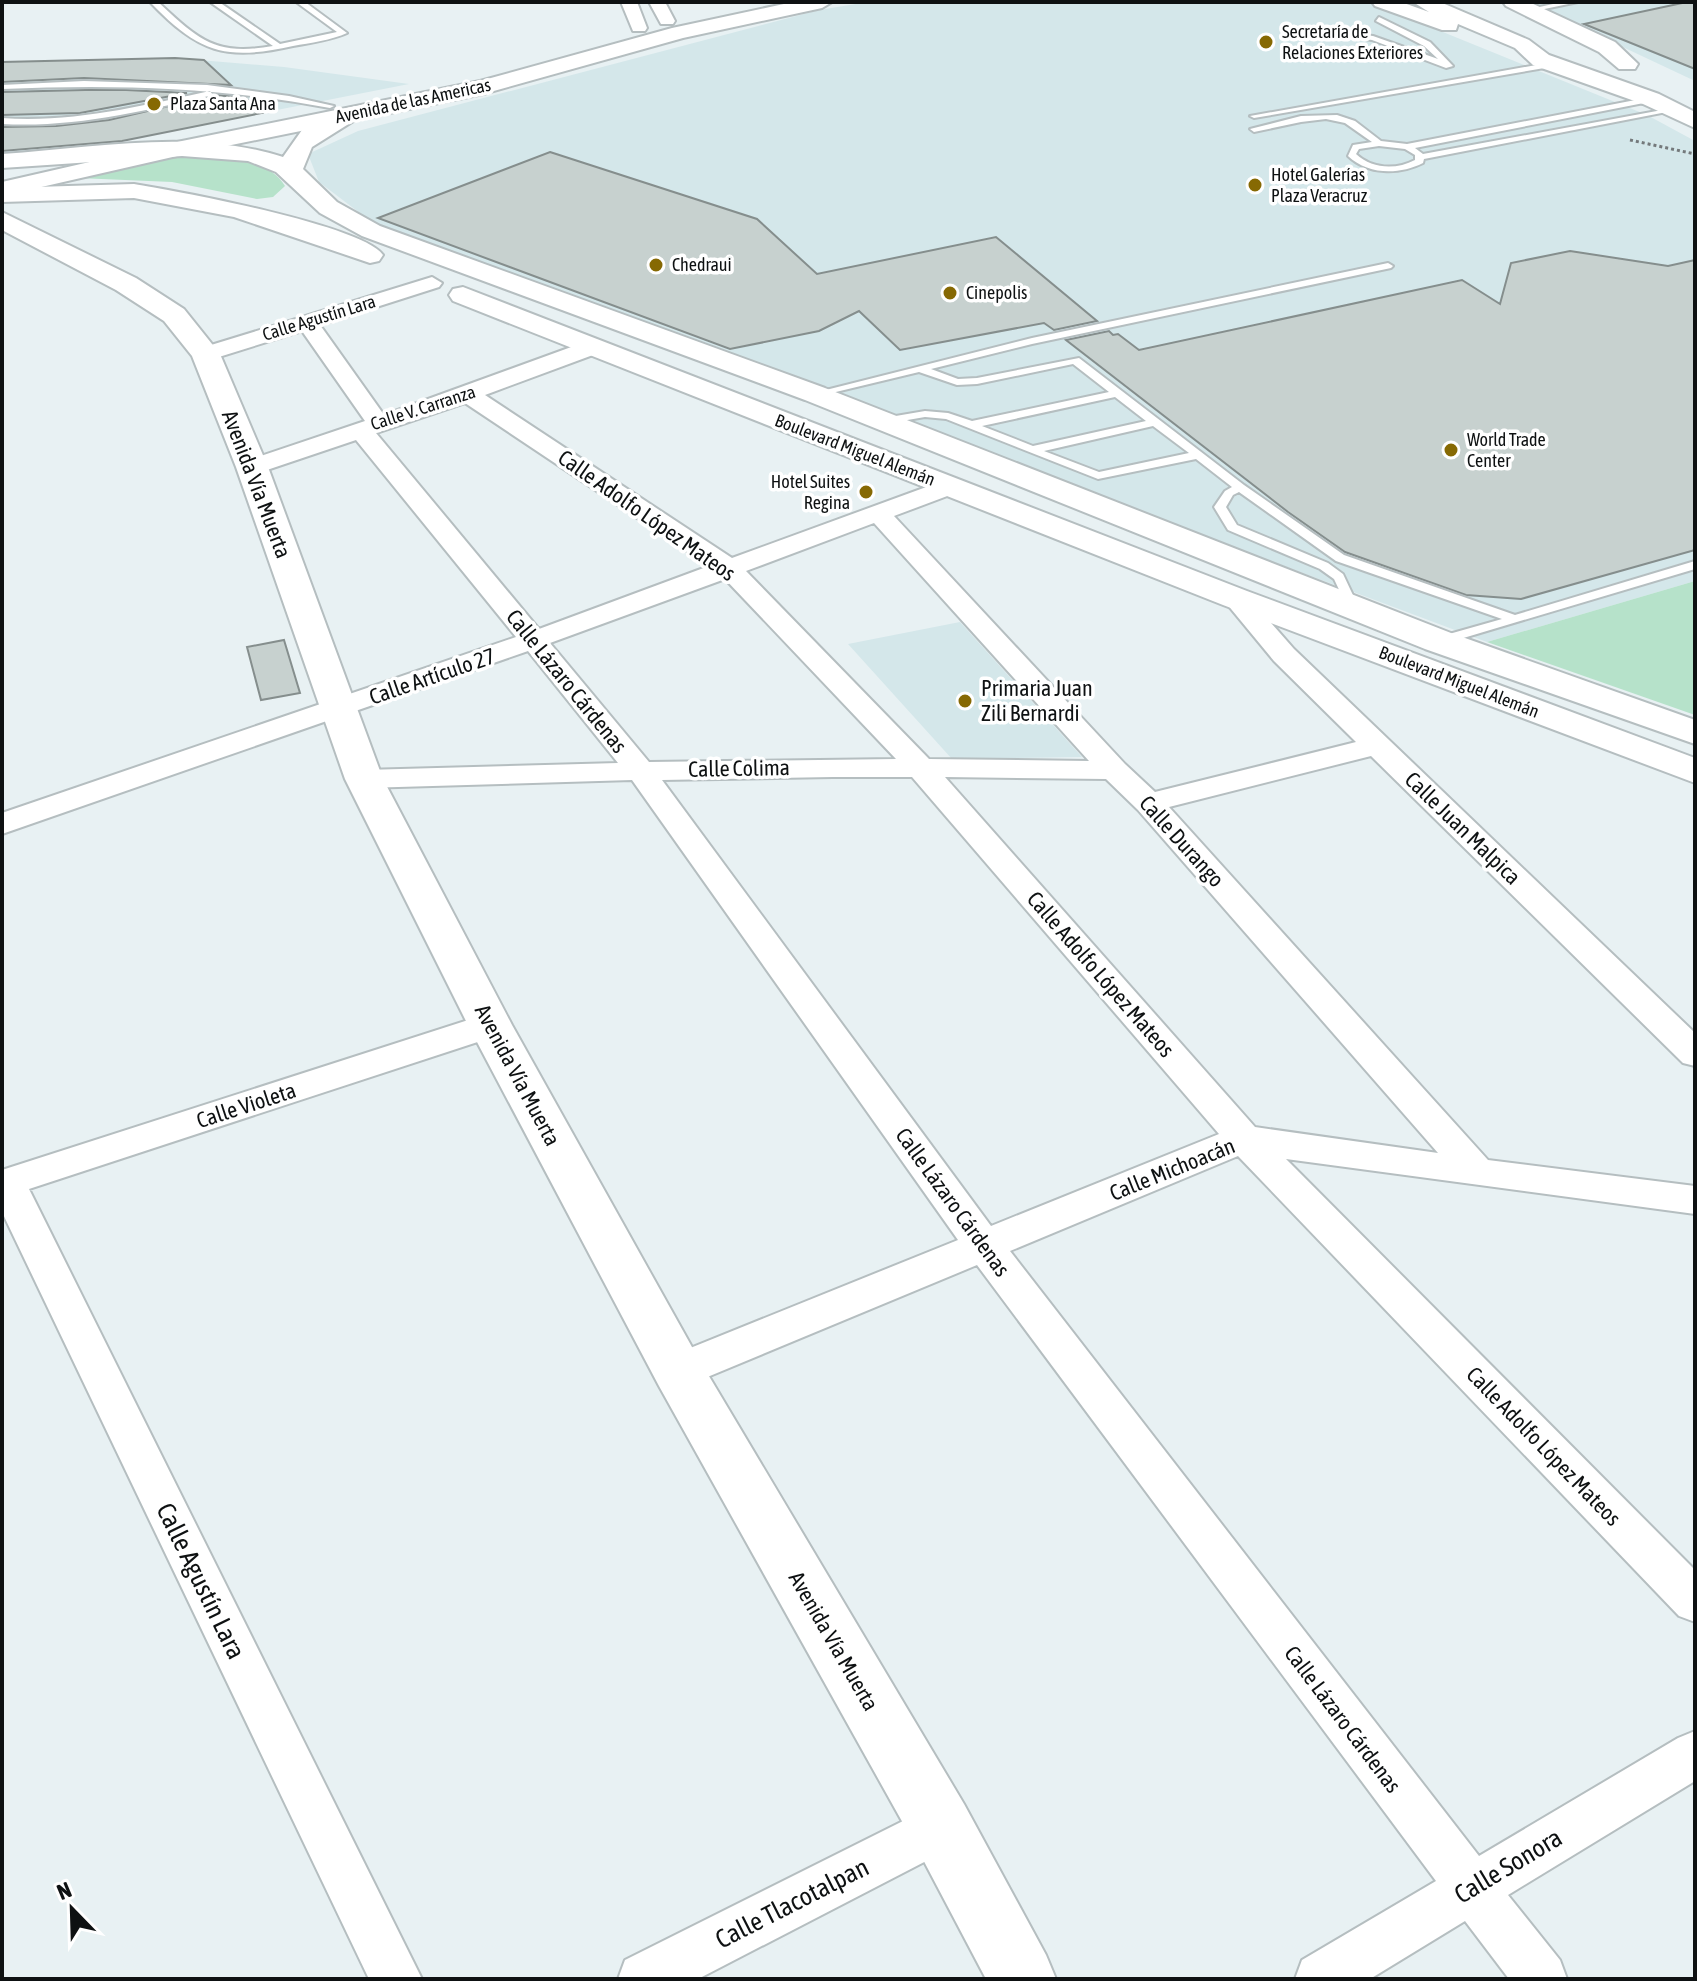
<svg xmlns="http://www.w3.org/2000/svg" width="1697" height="1981" font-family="'Asap Condensed',sans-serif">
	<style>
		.built { fill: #d4e7ea }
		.green { fill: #b6e2ca }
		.building { fill: #c7d1cf; stroke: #858e8d; stroke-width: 2 }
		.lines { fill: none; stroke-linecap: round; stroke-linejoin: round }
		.lane-casing { stroke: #b5bec0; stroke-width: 4 }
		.street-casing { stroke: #b5bec0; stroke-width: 4 }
		.secondary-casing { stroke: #b5bec0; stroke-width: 4 }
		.primary-casing { stroke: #b5bec0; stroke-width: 4 }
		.path { stroke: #74797b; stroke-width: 3; stroke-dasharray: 3 3; stroke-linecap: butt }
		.lane { fill: #fff; fill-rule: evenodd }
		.street { fill: #fff; fill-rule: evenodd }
		.secondary { fill: #fff; fill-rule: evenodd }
		.primary { fill: #fff; fill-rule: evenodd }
		.poi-dot { fill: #866903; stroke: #fff; stroke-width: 3 }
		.labels { text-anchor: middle; stroke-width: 7; stroke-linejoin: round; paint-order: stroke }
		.far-poi-label { font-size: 18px; fill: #0e1112; stroke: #fff; text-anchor: start }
		.far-street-label { font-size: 18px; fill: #0e1112; stroke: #fff }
		.street-label { font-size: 22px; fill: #0e1112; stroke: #fff }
		.poi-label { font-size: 22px; fill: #0e1112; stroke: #fff; text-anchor: start }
		.near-street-label { font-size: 26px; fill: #0e1112; stroke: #fff }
	</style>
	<rect width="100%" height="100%" fill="#e8f1f3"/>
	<path class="built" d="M868,2H1369L1647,115L1695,141V581L1487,642L377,226L319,182L308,154L358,131L819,10Z
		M1527,2H1695V81Z
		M175,58L284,67L409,84L105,144L2,153V62Z
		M960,622L1082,757L952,759L848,644Z"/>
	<path class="green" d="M173,157C207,157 265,152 285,186L273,197L257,199L172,182L78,178Z
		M1695,581V715L1487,642Z"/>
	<path class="building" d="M1687,2H1695V69L1584,24Z
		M175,58L204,60L231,85L84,78L2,82V62Z
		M85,90H126L187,93L80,113L2,115V92Z
		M216,95L246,98L262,113L122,141L2,151V127L56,126L109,120Z
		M550,152L757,219L817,274L996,237L1097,321L1054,330L1044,323L900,350L859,311L819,331L730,349L378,218Z
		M1570,251L1668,266L1695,260V550L1521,599L1466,595L1345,552L1288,512L1066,340L1109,331L1113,335L1118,334L1139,350L1462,280L1500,304L1511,263Z
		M284,640L300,693L261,700L247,647Z"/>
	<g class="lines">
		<g class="lane-casing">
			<path id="lane" d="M150,2H158C199,40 215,56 273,46L210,2H219L280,44L337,32L296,2H305L347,33C332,40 310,43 293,46C225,61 199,53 150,2Z
				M1562,2H1578L1530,12L1526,10Z
				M1379,17L1430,42L1453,66L1446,68L1372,40L1308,31L1312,29L1373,36L1438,59L1424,46L1376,21Z
				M1553,62L1556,66L1254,118L1250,116Z
				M84,81L207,85L289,96L334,106L330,108C221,87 113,84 2,89V85Z
				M210,91L213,95C143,111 74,128 2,124V118C73,123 141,106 210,91Z
				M1651,97L1654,101L1415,148L1423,154L1673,108L1677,110L1424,159L1423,163C1399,175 1368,175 1348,156L1353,145L1372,142L1345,123L1326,119L1301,122L1254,132L1250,129L1301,116L1337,115L1355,121L1381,141L1407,144ZM1379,146L1405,149L1415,155V160C1396,170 1372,169 1356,154L1359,149Z
				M1388,263L1393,266L1391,268L1032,344L931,369L958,379L977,378L1079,358L1244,485L1344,555L1515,615L1695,561V569L1440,645L1434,641L1435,638L1502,619L1336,561L1239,492L1233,495L1226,507L1237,525L1328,563L1343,574L1359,608L1353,612L1349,611L1334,579L1320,569L1228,530L1214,507L1225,491L1232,487L1196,459L1098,479L946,419L925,417L884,424L878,421L884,418L925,411L948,413L972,421L1109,392L1073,364L977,384L957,385L919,372L815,397L810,394L1032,338ZM1115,397L1146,421L1033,446L982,426ZM1153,426L1189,453L1099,472L1044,451Z"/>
		</g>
		<g class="street-casing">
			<path id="street" d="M621,2H637L647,28L645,31H633Z
				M649,2H665L675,21L673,24H661Z
				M432,277L442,283L439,287L320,325L384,415L585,342H601L604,347L601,352L485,395L732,558L940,482H958L961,487L958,492L894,516L1125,764L1155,792L1356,742L1274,661L1222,598L1226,592H1244L1294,649L1695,1033V1066L1683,1063L1371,756L1169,807L1488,1160L1695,1186V1214L1286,1159L1695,1570V1622L1679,1616L1238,1156L1010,1251L1479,1856L1678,1738L1695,1731V1781L1508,1895L1560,1960L1567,1979H1509L1465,1921L1370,1979H1295L1302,1960L1436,1881L977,1265L693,1383L678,1388L663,1383L657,1371L663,1359L958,1240L632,780L364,788L353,785L349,779L353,773L364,770L618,763L528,651L2,834V813L516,637L356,440L261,472H243L240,467L243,462L365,421L302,331L206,361L195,354L198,349ZM465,403L709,566L539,629L376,433ZM874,523L1089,761L929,759L746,571ZM725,579L896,759L649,762L550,643ZM833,777H912L1219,1134L991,1226L662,780ZM945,777L1106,779L1138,810L1438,1153L1255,1127Z
				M490,1013L502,1016L507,1025L502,1034L29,1189L422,1979H369L2,1212V1170Z
				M941,1802L959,1810L966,1827L959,1844L698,1979H618L625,1960Z"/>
		</g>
		<g class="secondary-casing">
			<path id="secondary" d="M347,108L355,110L358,115L355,120L312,147L303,169L337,202L380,226L825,388L1451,633L1695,720V744L1425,649L805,400L362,236L320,213L276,172L248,161L182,156L2,168V154C94,148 193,128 283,157L302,130Z
				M134,184C177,191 362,225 383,255L379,261L370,263L234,217L134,198L2,202V188Z
				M2,212L136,278L184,309L220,354L268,467L383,779L512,1025L697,1356L964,1804L1046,1955L1056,1979H986L918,1850L659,1386L468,1025L345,779L236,467L192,356L164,321L116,290L2,230Z
				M463,287L1247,591L1695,758V783L1223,605L453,301L449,295L453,289Z"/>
		</g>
		<g class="primary-casing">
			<path id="primary" d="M793,2H832L822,8L683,38L483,94L177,156L2,196V182L177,142L480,81L672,28Z
				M1372,2H1401L1429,12L1413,2H1440L1529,40L1549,55L1659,94L1695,112V128L1643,104L1533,65L1515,48L1458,24L1456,30H1442L1375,6Z
				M1503,2H1529L1615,42L1638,64L1635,69H1619L1599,52L1506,6Z"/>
		</g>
		<path class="path" d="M1630,140L1695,154"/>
		<use href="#lane" class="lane"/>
		<use href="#street" class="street"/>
		<use href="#secondary" class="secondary"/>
		<use href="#primary" class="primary"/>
	</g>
	<g class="poi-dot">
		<circle cx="1266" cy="42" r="8"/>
		<circle cx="154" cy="104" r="8"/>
		<circle cx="1255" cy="185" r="8"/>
		<circle cx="656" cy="265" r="8"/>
		<circle cx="950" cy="293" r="8"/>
		<circle cx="1451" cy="450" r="8"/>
		<circle cx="866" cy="492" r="8"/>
		<circle cx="965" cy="701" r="8"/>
	</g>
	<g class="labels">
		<g class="far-poi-label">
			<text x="1282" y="38">Secretaría de<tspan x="1282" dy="21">Relaciones Exteriores</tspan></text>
			<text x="170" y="110">Plaza Santa Ana</text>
			<text x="1271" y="181">Hotel Galerías<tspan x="1271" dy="21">Plaza Veracruz</tspan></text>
			<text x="672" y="271">Chedraui</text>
			<text x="966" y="299">Cinepolis</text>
			<text x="1467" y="446">World Trade<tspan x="1467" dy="21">Center</tspan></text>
			<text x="850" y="488" text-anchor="end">Hotel Suites<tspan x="850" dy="21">Regina</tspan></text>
		</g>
		<g class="far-street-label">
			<text transform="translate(413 101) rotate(-12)" y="6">Avenida de las Americas</text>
			<text transform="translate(319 318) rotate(-17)" y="6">Calle Agustín Lara</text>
			<text transform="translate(423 408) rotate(-18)" y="6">Calle V. Carranza</text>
			<text transform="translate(855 450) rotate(21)" y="6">Boulevard Miguel Alemán</text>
			<text transform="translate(1459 682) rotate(21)" y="6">Boulevard Miguel Alemán</text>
		</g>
		<g class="street-label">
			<text transform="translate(257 484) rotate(69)" y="8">Avenida Vía Muerta</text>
			<text transform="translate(647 515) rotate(35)" y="8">Calle Adolfo López Mateos</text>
			<text transform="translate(432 676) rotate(-19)" y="8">Calle Artículo 27</text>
			<text transform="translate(567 681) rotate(51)" y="8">Calle Lázaro Cárdenas</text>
			<text transform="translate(739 768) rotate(-1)" y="8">Calle Colima</text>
			<text transform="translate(1463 828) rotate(44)" y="8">Calle Juan Malpica</text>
			<text transform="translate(1182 841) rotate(48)" y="8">Calle Durango</text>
			<text transform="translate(1101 974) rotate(49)" y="8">Calle Adolfo López Mateos</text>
			<text transform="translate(518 1075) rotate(62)" y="8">Avenida Vía Muerta</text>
			<text transform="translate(246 1105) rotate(-18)" y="8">Calle Violeta</text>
			<text transform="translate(1172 1169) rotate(-22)" y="8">Calle Michoacán</text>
			<text transform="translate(953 1202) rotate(54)" y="8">Calle Lázaro Cárdenas</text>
			<text transform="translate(1544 1446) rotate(46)" y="8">Calle Adolfo López Mateos</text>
			<text transform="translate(834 1641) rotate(60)" y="8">Avenida Vía Muerta</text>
			<text transform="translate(1343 1719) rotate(53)" y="8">Calle Lázaro Cárdenas</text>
		</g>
		<g class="poi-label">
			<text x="981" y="696">Primaria Juan<tspan x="981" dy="25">Zili Bernardi</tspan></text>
		</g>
		<g class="near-street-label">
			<text transform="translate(201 1581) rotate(64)" y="9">Calle Agustín Lara</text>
			<text transform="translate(1508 1866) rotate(-31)" y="9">Calle Sonora</text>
			<text transform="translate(792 1903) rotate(-27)" y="9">Calle Tlacotalpan</text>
		</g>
	</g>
	<rect width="1697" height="1981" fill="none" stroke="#0e1112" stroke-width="8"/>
	<g transform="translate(72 1909) rotate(337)" stroke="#ffffff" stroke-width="6" paint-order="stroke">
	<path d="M0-6L14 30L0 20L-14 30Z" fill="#0e1112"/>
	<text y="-12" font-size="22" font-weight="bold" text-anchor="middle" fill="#0e1112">N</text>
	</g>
</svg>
